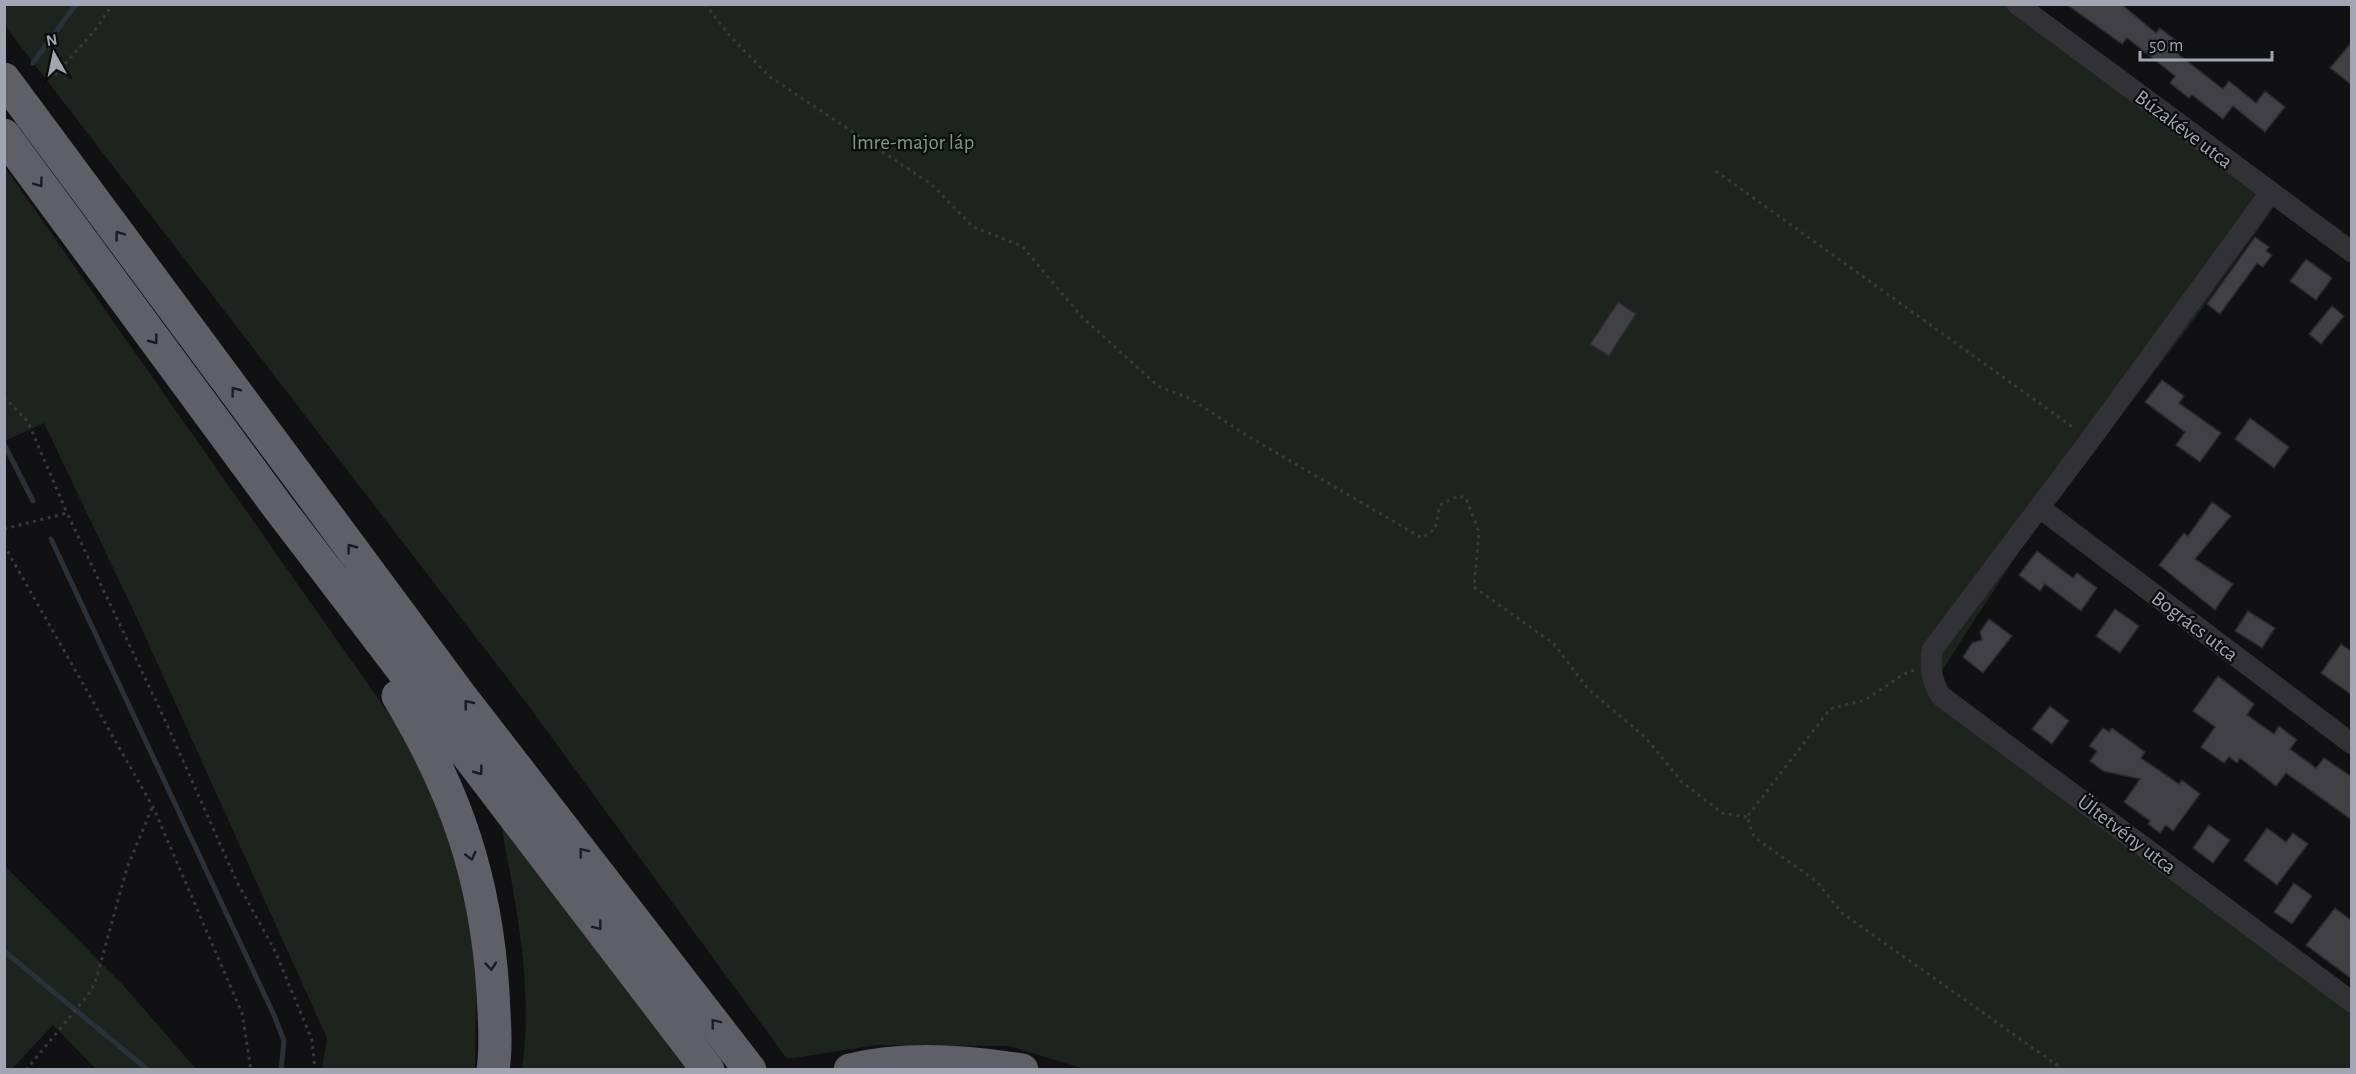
<svg xmlns="http://www.w3.org/2000/svg" width="2356" height="1074" font-family="'Alegreya Sans',sans-serif">
	<style>
		.green { fill: #1d241e }
		.lines { fill: none; stroke-linecap: round; stroke-linejoin: round }
		.stream { stroke: #2b3139; stroke-width: 5 }
		.building { fill: #404045; stroke: #2b2a2e; stroke-width: 1.5 }
		.path { stroke: #38393d; stroke-width: 3; stroke-dasharray: 3 4.5; stroke-linecap: butt }
		.street { stroke: #323236; stroke-width: 21 }
		.highway { stroke: #5e5f67; stroke-width: 33 }
		.oneway { stroke: #1c1c1f }
		.labels { text-anchor: middle; stroke-width: 4.5; stroke-linejoin: round; paint-order: stroke }
		.street-label { font-size: 21px; fill: #a2a5b2; stroke: #0c0b0d }
		.park-label { font-size: 21px; fill: #7a9c81; stroke: #0c0b0d }
	</style>
	<rect width="100%" height="100%" fill="#111012"/>
	<path class="green" d="M4,5H2035L2284,193L2196,317L2022,547L1939,675L1947,688L2351,989V1069L1088,1070L1009,1046L877,1045L787,1059L525,701L5,26Z
		M4,166L403,734L450,832L477,954L475,1069H322L327,1038L135,614L44,423L5,441Z
		M500,819L691,1069H522C534,985 515,901 500,819Z
		M5,866L123,985L196,1069H96L53,1025L12,1069H5Z"/>
	<g class="lines">
		<path class="stream" d="M33,63L76,4
			M4,444L33,501
			M51,539L274,1015L284,1041L281,1070
			M4,951L148,1070"/>
	</g>
	<path class="building" d="M2066,4H2121L2156,33L2160,28L2184,47L2178,54L2223,89L2229,81L2256,103L2265,91L2285,107L2265,132L2233,106L2223,119L2192,95L2189,98L2170,83L2175,76L2127,38L2122,44Z
		M2352,42V85L2330,68Z
		M2255,237L2269,247L2266,251L2272,255L2263,267L2257,263L2220,314L2207,304Z
		M2306,259L2332,278L2316,300L2290,281Z
		M1618,302L1636,314L1609,356L1590,344Z
		M2332,306L2344,316L2321,344L2309,334Z
		M2162,380L2184,396L2179,403L2221,433L2200,462L2176,445L2185,432L2145,402Z
		M2250,418L2289,447L2274,468L2235,439Z
		M2212,502L2231,516L2195,559L2233,584L2215,610L2159,565L2184,533L2188,536Z
		M2037,551L2073,578L2077,573L2097,588L2081,611L2045,584L2040,591L2019,575Z
		M2115,609L2139,626L2120,653L2096,636Z
		M2248,611L2275,628L2262,648L2235,631Z
		M1989,619L2012,636L1983,673L1963,657L1972,643L1982,640L1980,632Z
		M2341,644L2352,652V695L2321,673Z
		M2218,676L2254,704L2247,715L2274,734L2279,726L2297,740L2290,749L2316,768L2324,758L2352,777V820L2286,773L2276,786L2240,758L2237,763L2229,757L2224,763L2201,747L2215,727L2193,711Z
		M2050,706L2069,721L2052,744L2032,729Z
		M2103,728L2109,732L2112,728L2145,752L2141,758L2179,784L2182,780L2200,794L2173,831L2166,825L2160,833L2148,824L2150,821L2124,802L2140,779L2103,771L2090,761L2097,751L2089,746Z
		M2209,825L2230,840L2213,863L2193,848Z
		M2267,828L2286,842L2293,833L2308,844L2277,885L2244,860Z
		M2294,883L2312,896L2292,924L2274,912Z
		M2335,908L2352,921V979L2306,945Z"/>
	<g class="lines">
		<path class="path" d="M705,4L730,36L770,77L931,184L973,227L1022,246L1082,317L1158,386L1191,399L1246,435L1422,538L1435,529L1440,505L1458,496L1466,498L1479,532L1474,587L1554,644L1588,689L1645,737L1682,782L1722,813L1747,817
			M55,75L95,30L113,4
			M1716,171L2074,428
			M4,397L28,422L67,513
			M4,529L67,513L164,718L237,882L275,951L312,1040L315,1070
			M4,545L153,807L242,1013L251,1070
			M1914,670L1904,674L1865,700L1830,709L1747,817L1754,837L1816,881L1842,913L2064,1070
			M26,1070L88,995L95,983L127,868L152,808"/>
		<path class="street" d="M2017,4L2352,252
			M2270,193L2090,440L1932,650C1930,668 1931,680 1941,696L2352,1002
			M2040,508L2352,744"/>
		<path class="highway" d="M4,79L460,695L750,1070
			M4,135L278,507L708,1070
			M398,696C456,792 486,879 493,992C494,1018 497,1044 493,1070
			M850,1070C905,1056 967,1061 1022,1070"/>
	</g>
	<defs><path id="oneway-chevron" d="M-2-3.5L2.5 0L-2 3.5" fill="none" stroke-width="1.6" stroke-linecap="round" stroke-linejoin="round" transform="scale(1.5)"/></defs>
	<g class="oneway">
		<use href="#oneway-chevron" transform="translate(39 183) rotate(54)"/>
		<use href="#oneway-chevron" transform="translate(119 235) rotate(-126)"/>
		<use href="#oneway-chevron" transform="translate(154 340) rotate(53)"/>
		<use href="#oneway-chevron" transform="translate(235 391) rotate(-127)"/>
		<use href="#oneway-chevron" transform="translate(351 548) rotate(-127)"/>
		<use href="#oneway-chevron" transform="translate(468 704) rotate(-129)"/>
		<use href="#oneway-chevron" transform="translate(479 771) rotate(53)"/>
		<use href="#oneway-chevron" transform="translate(583 852) rotate(-128)"/>
		<use href="#oneway-chevron" transform="translate(471 856) rotate(75)"/>
		<use href="#oneway-chevron" transform="translate(598 926) rotate(52)"/>
		<use href="#oneway-chevron" transform="translate(491 966) rotate(85)"/>
		<use href="#oneway-chevron" transform="translate(715 1023) rotate(-128)"/>
	</g>
	<g class="labels">
		<g class="street-label">
			<text transform="translate(2184 129) rotate(37)" y="7">Búzakéve utca</text>
			<text transform="translate(2195 626) rotate(37)" y="7">Bogrács utca</text>
			<text transform="translate(2127 834) rotate(37)" y="7">Ültetvény utca</text>
		</g>
		<g class="park-label">
			<text x="913" y="149">Imre-major láp</text>
		</g>
	</g>
	<rect width="2356" height="1074" fill="none" stroke="#a2a5b2" stroke-width="12"/>
	<g transform="translate(54 54) rotate(351)" stroke="#0c0b0d" stroke-width="4.5" paint-order="stroke">
	<path d="M0-4.5L10 22L0 15L-10 22Z" fill="#a2a5b2"/>
	<text y="-9" font-size="16" font-weight="bold" text-anchor="middle" fill="#a2a5b2">N</text>
	</g>
	<path d="M2140 51v9h132v-9" fill="none" stroke="#a2a5b2" stroke-width="3"/>
	<text x="2149" y="51" font-size="18" fill="#a2a5b2" stroke="#0c0b0d" stroke-width="4.5" paint-order="stroke">50 m</text>
</svg>
